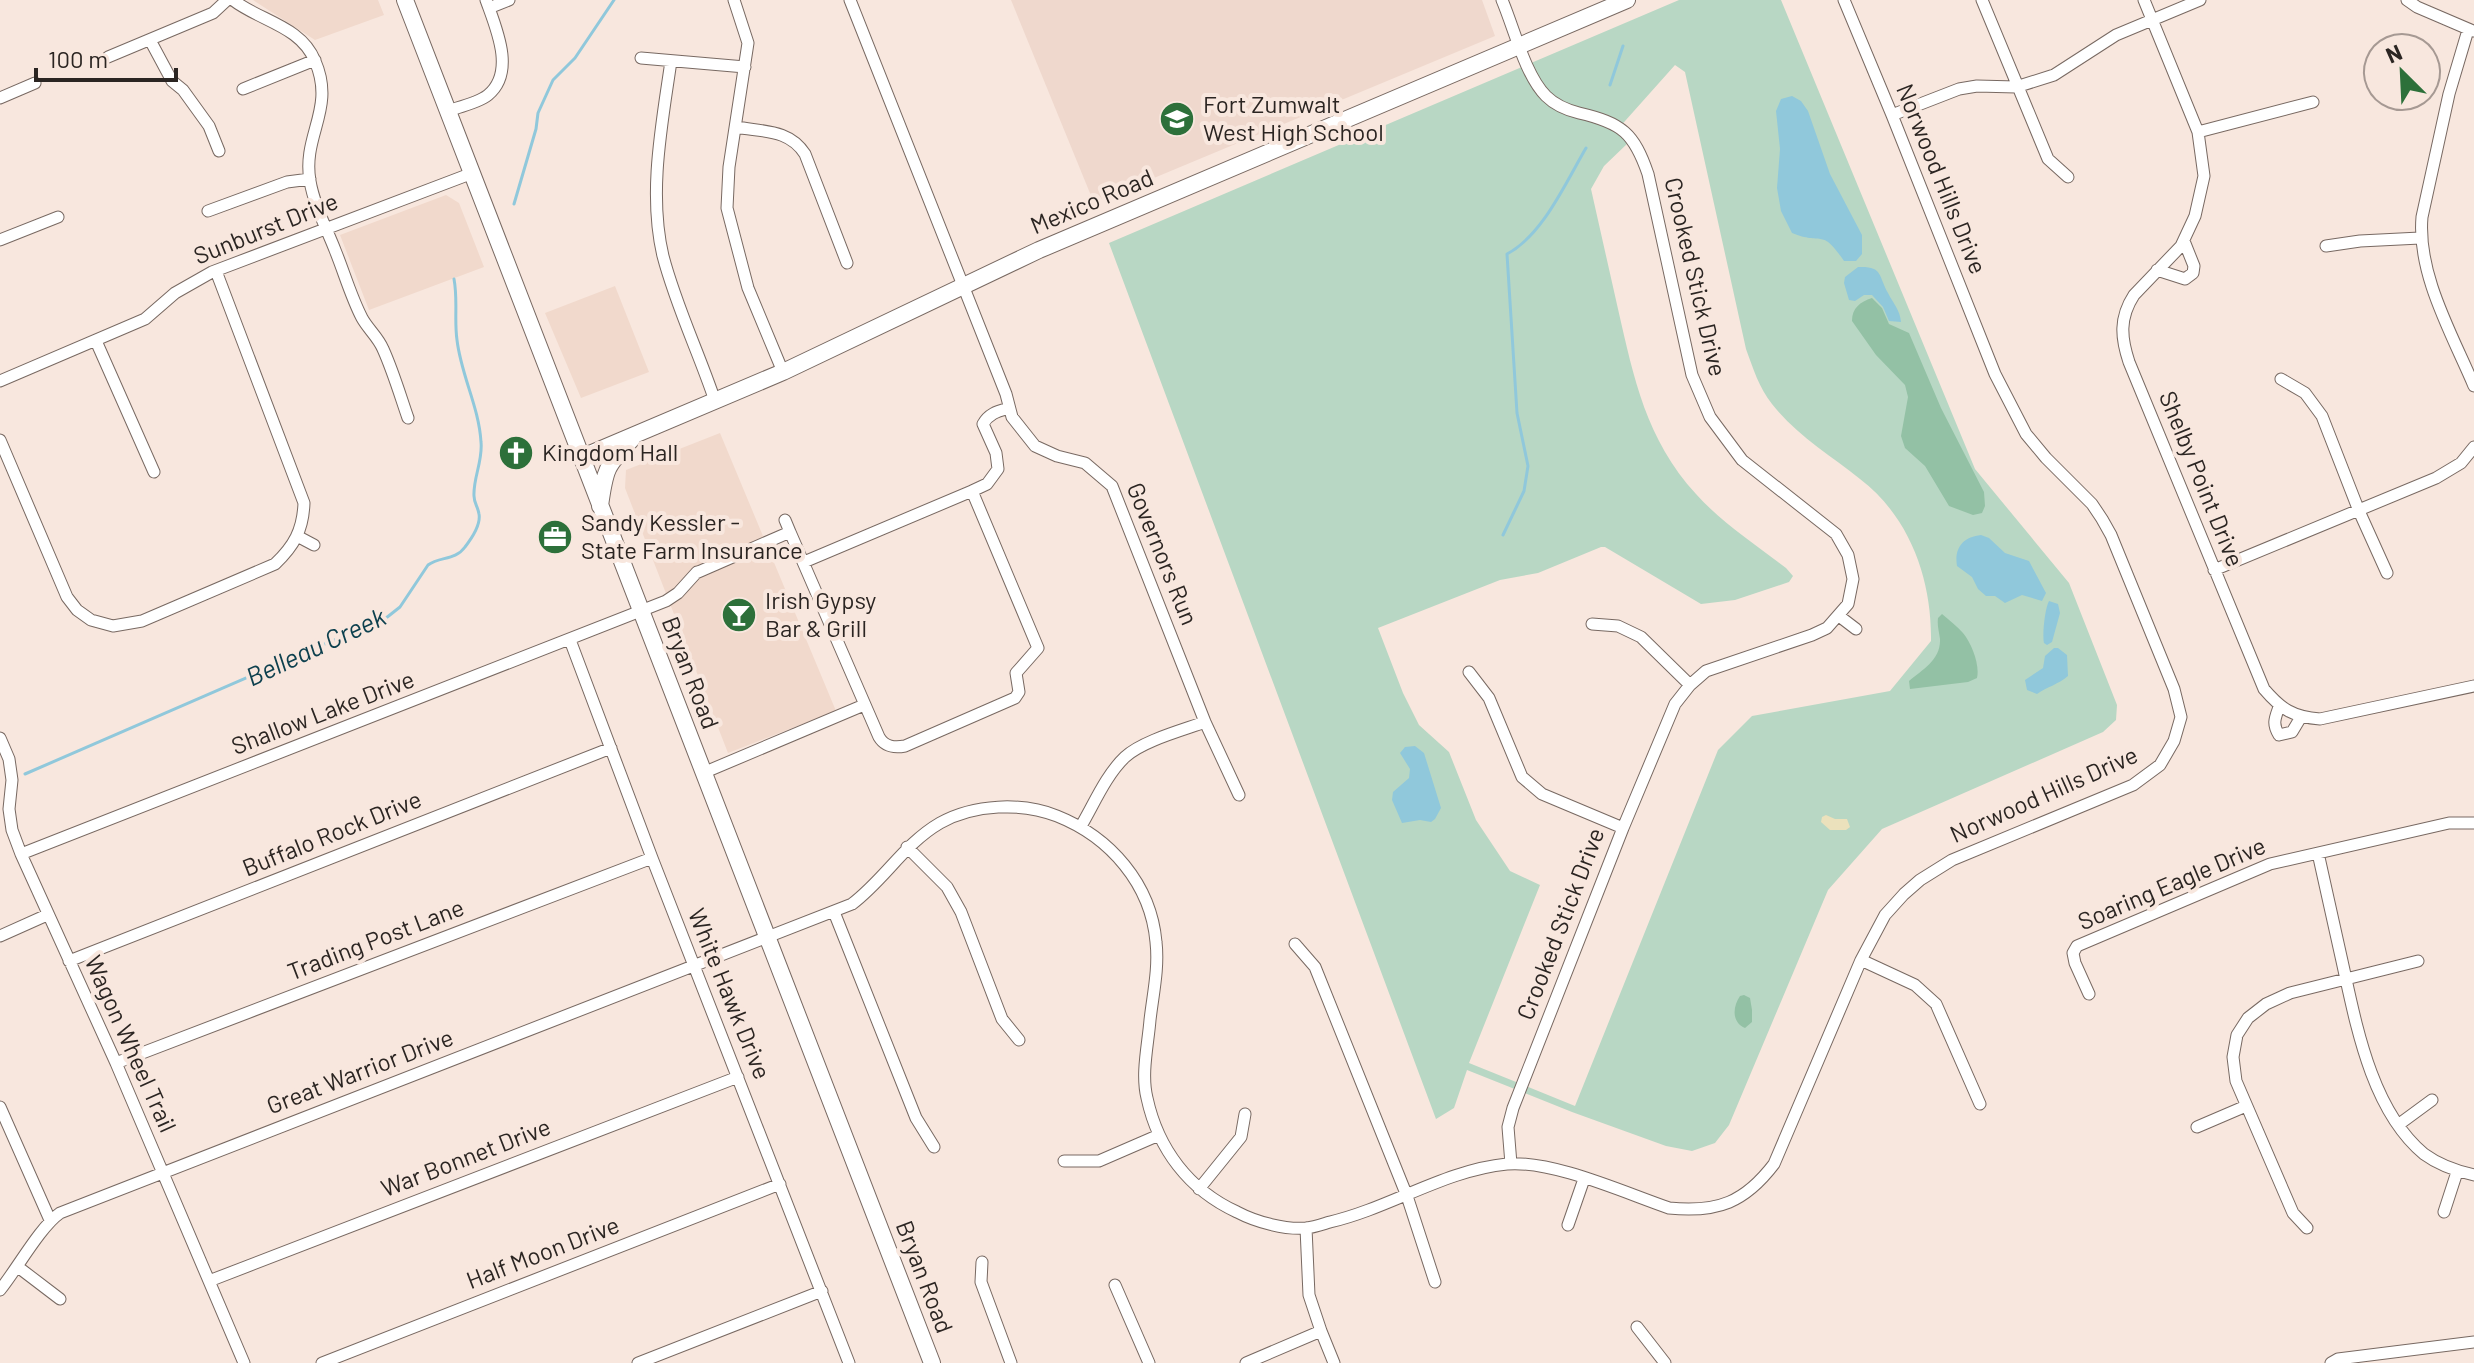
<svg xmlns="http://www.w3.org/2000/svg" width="2474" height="1363" font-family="Barlow,sans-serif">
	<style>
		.built { fill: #f1d9cc }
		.education { fill: #efd8cd }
		.green { fill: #b8d7c4; fill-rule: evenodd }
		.forest { fill: #93c1a5 }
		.sand { fill: #ebe1bc }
		.water { fill: #90c8db }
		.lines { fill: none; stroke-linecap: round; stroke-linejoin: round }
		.stream { stroke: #90c8db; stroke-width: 3 }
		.minor-casing { stroke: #786962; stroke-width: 13 }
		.primary-casing { stroke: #786962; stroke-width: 18 }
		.minor { stroke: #fff; stroke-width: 11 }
		.primary { stroke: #fff; stroke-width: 16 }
		.labels { text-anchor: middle; stroke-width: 8; stroke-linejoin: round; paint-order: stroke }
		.poi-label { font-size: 24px; fill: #2b2522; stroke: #f8e7de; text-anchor: start }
		.street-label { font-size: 24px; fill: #2b2522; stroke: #f8e7de }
		.water-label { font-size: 26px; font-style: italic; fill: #0d404e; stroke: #f8e7de }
	</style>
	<rect width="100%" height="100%" fill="#f8e7de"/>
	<path class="built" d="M253,0H378L384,15L315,40Z
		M446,195L459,203L484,267L369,310L340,235Z
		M615,286L649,372L581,398L545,313Z
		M720,433L836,711L728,753L625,488L626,470Z"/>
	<path class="education" d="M1011,0H1482L1495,36L1094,203Z"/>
	<path class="green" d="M1679,0H1781L1975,469L2069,583L2117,705L2116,720L2103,732L1882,829L1828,890L1729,1125L1715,1143L1692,1151L1666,1146L1572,1112L1467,1070L1454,1108L1436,1119L1109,243ZM1675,65L1685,72L1746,349C1753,368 1759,388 1772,404C1796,435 1830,455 1860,479C1910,517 1932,580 1931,641L1890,691L1752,716L1718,750L1575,1106L1469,1063L1540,885L1510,871L1476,820L1449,752L1419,725L1403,693L1378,628L1500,580L1538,573L1601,547H1605L1701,604L1735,600L1789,582L1793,576L1786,568C1755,544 1722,523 1696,494C1646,439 1634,379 1618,309C1609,269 1600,229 1591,189L1604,166L1628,143L1617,130Z"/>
	<path class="forest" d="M1872,298L1882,308L1889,324L1909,333L1941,408L1984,492L1985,506L1982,513L1973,515L1949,506L1925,466L1905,448L1901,436L1908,397L1905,385L1876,355L1852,321C1852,308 1860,302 1872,298Z
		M1942,614C1949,620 1957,626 1963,633C1972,644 1980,665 1977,678L1968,682L1910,689L1909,681C1922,670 1941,660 1940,639C1939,631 1937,626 1938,618Z
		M1744,995L1750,998L1752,1010V1022L1745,1028C1731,1022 1733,1006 1740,996Z"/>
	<path class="sand" d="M1826,815L1835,819H1847L1850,827L1846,830H1830L1821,822L1822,817Z"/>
	<path class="water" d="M1792,96L1801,101L1808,111L1830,174L1862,235V254L1856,261H1844C1821,227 1824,246 1792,233L1781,211L1777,188L1780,149L1776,111L1781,99Z
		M1858,267C1883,266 1878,275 1888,293C1893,303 1900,310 1901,322L1889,321L1883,307L1872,295H1864L1855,301L1849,300L1844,283L1845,277Z
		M1981,535L1989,538L2005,553L2029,561L2046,593L2042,601L2022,595L2005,603L1995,596H1986L1978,589L1972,577L1957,566C1954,548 1963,537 1981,535Z
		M2049,601L2058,604L2060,613L2052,642L2047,645L2044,643C2042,635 2045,608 2049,601Z
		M2054,648H2058L2067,655L2068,676C2059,684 2047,687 2037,694L2027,690L2025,680L2043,668L2045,656Z
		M1415,746L1424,753L1441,808L1435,819L1431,822L1420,820L1402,823L1392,800L1393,792L1409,778L1410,769L1400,753L1405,747Z"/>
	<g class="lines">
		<path class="stream" d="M1610,85L1623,46
			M514,204L536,129L538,113L553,80L575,58L614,0
			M1503,535L1524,491L1528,466L1517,413L1507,254C1543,235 1566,182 1586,148
			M25,774L322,645L381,622L400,607L428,565C440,556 455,561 465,547C472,538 481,525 479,514C478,507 474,503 474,496C473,478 483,461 481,442C479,407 461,375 457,340C454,319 458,300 454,279"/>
		<g class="minor-casing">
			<path id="minor" d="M233,0C260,21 301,26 315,61C336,109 302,135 310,181C314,205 326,227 335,250C344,272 351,297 362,318C368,329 378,337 383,349C393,371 400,395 408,418
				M734,0L748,43L729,167L727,208L748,288L783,372
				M850,0L1006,394L1012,417L1035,446L1057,456L1085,463L1112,486L1205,722L1239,795
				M1502,0C1514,28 1525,75 1546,96C1555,105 1567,110 1579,113C1622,123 1634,133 1648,174L1692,375L1710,417L1742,460L1836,534L1848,555L1853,579L1848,604L1827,628L1812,635L1706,671L1690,685L1675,704L1623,828L1513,1108L1508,1127L1511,1164
				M1982,0L2048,159L2068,177
				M2144,0L2198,132L2204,176L2195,216L2181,246L2134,295C2119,318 2121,338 2129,362L2264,689C2281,709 2293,717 2320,719L2474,686
				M2407,0L2417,7L2473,31
				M489,8L509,0
				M2468,30L2449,94L2422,217C2417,274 2452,334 2474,386
				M150,40L172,81L183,90L209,126L219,151
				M108,57L213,13L227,0
				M641,58L745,67
				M671,61C662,124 648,193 663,256C676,306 699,353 715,401
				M243,89L315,60
				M0,98L35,83
				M447,111C459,107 478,103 488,95C516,72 496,28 486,0
				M1892,115L1959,89L1977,86L2016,87L2054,75L2116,35L2200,0
				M736,127C763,132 789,129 805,154L847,263
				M2198,132L2313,102
				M208,211L287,182L310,179
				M0,240L58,217
				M2326,246L2360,241L2420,238
				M2157,270L2185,279L2193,273L2194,266L2184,241
				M96,341L154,472
				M2281,379L2305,393L2322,416L2359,511L2387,573
				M0,381L145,319L175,293L212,272L470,174
				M0,440L67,597L77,610L91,620L113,626L142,621L275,564C294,546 303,530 304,503L216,271
				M785,520L790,532
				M297,536L314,545
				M804,562L972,491
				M2214,570L2436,478L2461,463L2474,447
				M696,573L790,532L879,737C885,747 894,748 905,746L1015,698L1019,692L1016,673L1038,648L972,491L987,484L998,469L996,453L983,424C989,413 999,411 1009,408
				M1839,616L1856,629
				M1592,624L1618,626L1641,637L1690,685
				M570,640L652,858L849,1363
				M1469,672L1489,698L1522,777L1542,794L1623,828
				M2279,707C2275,718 2272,724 2279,735L2292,732L2301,717
				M0,738L9,759L12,780L9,809L12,830L21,854L116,1063L244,1363
				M703,773L864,705
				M1081,826C1094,804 1106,775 1125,757C1142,741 1183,730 1205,722
				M907,847L947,887L961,912L1002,1019L1019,1040
				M2318,853C2326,889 2334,925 2342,961C2356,1024 2371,1110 2424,1154C2439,1165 2456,1171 2474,1175
				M21,854L666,601L678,593L697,572
				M834,912L916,1118L934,1147
				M0,936L47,915
				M1295,944L1315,967L1407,1196L1435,1282
				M1861,960L1915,985L1936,1004L1980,1104
				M69,961L611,748
				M2089,994L2075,963L2073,953L2077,946L2270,864L2449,823H2474
				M116,1063L652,858
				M0,1107L50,1220
				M2398,1125L2432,1100
				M2197,1127L2246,1106
				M1064,1161H1099L1159,1135
				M1199,1189L1241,1137L1245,1114
				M2444,1212L2457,1172
				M1568,1225L1584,1179
				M1306,1228L1309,1295L1321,1331L1334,1363
				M2307,1228L2293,1213L2236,1081L2233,1057L2237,1035L2248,1018L2266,1004L2290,993L2418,961
				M982,1262L981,1282L1011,1363
				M18,1267L60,1299
				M209,1281L738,1077
				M1115,1285L1149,1363
				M0,1290C17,1269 40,1227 60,1213L852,904C885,879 904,844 940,823C974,804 1022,802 1057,816C1110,837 1151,884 1156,942C1159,968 1153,994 1150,1020C1148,1045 1141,1074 1147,1098C1158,1149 1189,1190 1237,1212C1256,1222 1285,1230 1307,1228C1314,1227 1323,1224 1330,1222C1390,1208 1445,1170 1507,1164C1553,1160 1625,1193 1669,1208C1718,1213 1745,1202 1774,1164L1861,960L1885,915L1904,894L1920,880L1952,860L2133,785L2160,765L2174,741L2181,717L2174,689L2111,535L2102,519L2092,504L2046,458L2026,434L1995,374L1892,115L1844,0
				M1637,1327L1665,1363
				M322,1363L780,1184
				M638,1363L822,1291
				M1246,1363L1321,1331
				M2331,1363L2338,1359L2474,1342"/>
		</g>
		<g class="primary-casing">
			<path id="primary" d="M405,0L932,1363
				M580,458L783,372L1039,250L1627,0
				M600,506C605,469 606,466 632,439"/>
		</g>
		<use href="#minor" class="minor"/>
		<use href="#primary" class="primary"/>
	</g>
	<defs>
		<g id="school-disc" transform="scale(1.8)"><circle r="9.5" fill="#2d703a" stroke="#f8e7de"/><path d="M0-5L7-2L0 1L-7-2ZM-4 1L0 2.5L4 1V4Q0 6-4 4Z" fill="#fff"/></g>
		<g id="church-disc" transform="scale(1.8)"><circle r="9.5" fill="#2d703a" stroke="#f8e7de"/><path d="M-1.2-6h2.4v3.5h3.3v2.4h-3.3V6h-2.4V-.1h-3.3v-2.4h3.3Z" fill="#fff"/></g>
		<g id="office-disc" transform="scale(1.8)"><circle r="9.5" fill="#2d703a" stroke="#f8e7de"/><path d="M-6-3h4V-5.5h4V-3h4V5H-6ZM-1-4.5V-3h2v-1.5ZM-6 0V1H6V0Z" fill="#fff"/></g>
		<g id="bar-disc" transform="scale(1.8)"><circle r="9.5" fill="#2d703a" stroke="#f8e7de"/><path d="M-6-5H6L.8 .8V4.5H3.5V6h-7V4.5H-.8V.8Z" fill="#fff"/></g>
	</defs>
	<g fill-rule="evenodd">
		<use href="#school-disc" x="1177" y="119"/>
		<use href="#church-disc" x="516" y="453"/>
		<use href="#office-disc" x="555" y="537"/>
		<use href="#bar-disc" x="739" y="615"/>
	</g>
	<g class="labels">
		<g class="poi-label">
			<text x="1203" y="113">Fort Zumwalt<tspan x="1203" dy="28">West High School</tspan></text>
			<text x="542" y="461">Kingdom Hall</text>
			<text x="581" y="531">Sandy Kessler -<tspan x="581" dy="28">State Farm Insurance</tspan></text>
			<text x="765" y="609">Irish Gypsy<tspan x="765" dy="28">Bar &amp; Grill</tspan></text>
		</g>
		<g class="street-label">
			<text transform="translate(1941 179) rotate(68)" y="8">Norwood Hills Drive</text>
			<text transform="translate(1092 202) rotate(-23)" y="8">Mexico Road</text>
			<text transform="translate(266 229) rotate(-22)" y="8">Sunburst Drive</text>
			<text transform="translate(1695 277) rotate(77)" y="8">Crooked Stick Drive</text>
			<text transform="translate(2201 479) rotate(68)" y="8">Shelby Point Drive</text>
			<text transform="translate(1162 554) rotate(68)" y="8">Governors Run</text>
			<text transform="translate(690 673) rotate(69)" y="8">Bryan Road</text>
			<text transform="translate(323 713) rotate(-21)" y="8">Shallow Lake Drive</text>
			<text transform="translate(2044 795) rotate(-24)" y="8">Norwood Hills Drive</text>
			<text transform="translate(332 834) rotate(-22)" y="8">Buffalo Rock Drive</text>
			<text transform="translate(2172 884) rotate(-23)" y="8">Soaring Eagle Drive</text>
			<text transform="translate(1561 924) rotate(-69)" y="8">Crooked Stick Drive</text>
			<text transform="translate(376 940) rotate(-21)" y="8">Trading Post Lane</text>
			<text transform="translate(729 994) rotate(68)" y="8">White Hawk Drive</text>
			<text transform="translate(130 1044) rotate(66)" y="8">Wagon Wheel Trail</text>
			<text transform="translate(360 1072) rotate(-21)" y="8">Great Warrior Drive</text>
			<text transform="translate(466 1158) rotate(-21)" y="8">War Bonnet Drive</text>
			<text transform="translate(543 1253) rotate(-21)" y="8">Half Moon Drive</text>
			<text transform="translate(924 1277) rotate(69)" y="8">Bryan Road</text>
		</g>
		<g class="water-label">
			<text transform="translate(316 647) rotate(-25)" y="9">Belleau Creek</text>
		</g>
	</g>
	<g transform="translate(2402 72) rotate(336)"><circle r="38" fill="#f8e7de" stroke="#a69993" stroke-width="2"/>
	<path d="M0-6L14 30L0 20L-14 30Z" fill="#2d703a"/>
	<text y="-12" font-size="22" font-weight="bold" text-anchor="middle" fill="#2b2522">N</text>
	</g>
	<path d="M36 68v12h140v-12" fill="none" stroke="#2b2522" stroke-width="4"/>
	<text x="48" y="68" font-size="24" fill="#2b2522" stroke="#f8e7de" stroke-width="6" paint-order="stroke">100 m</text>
</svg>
